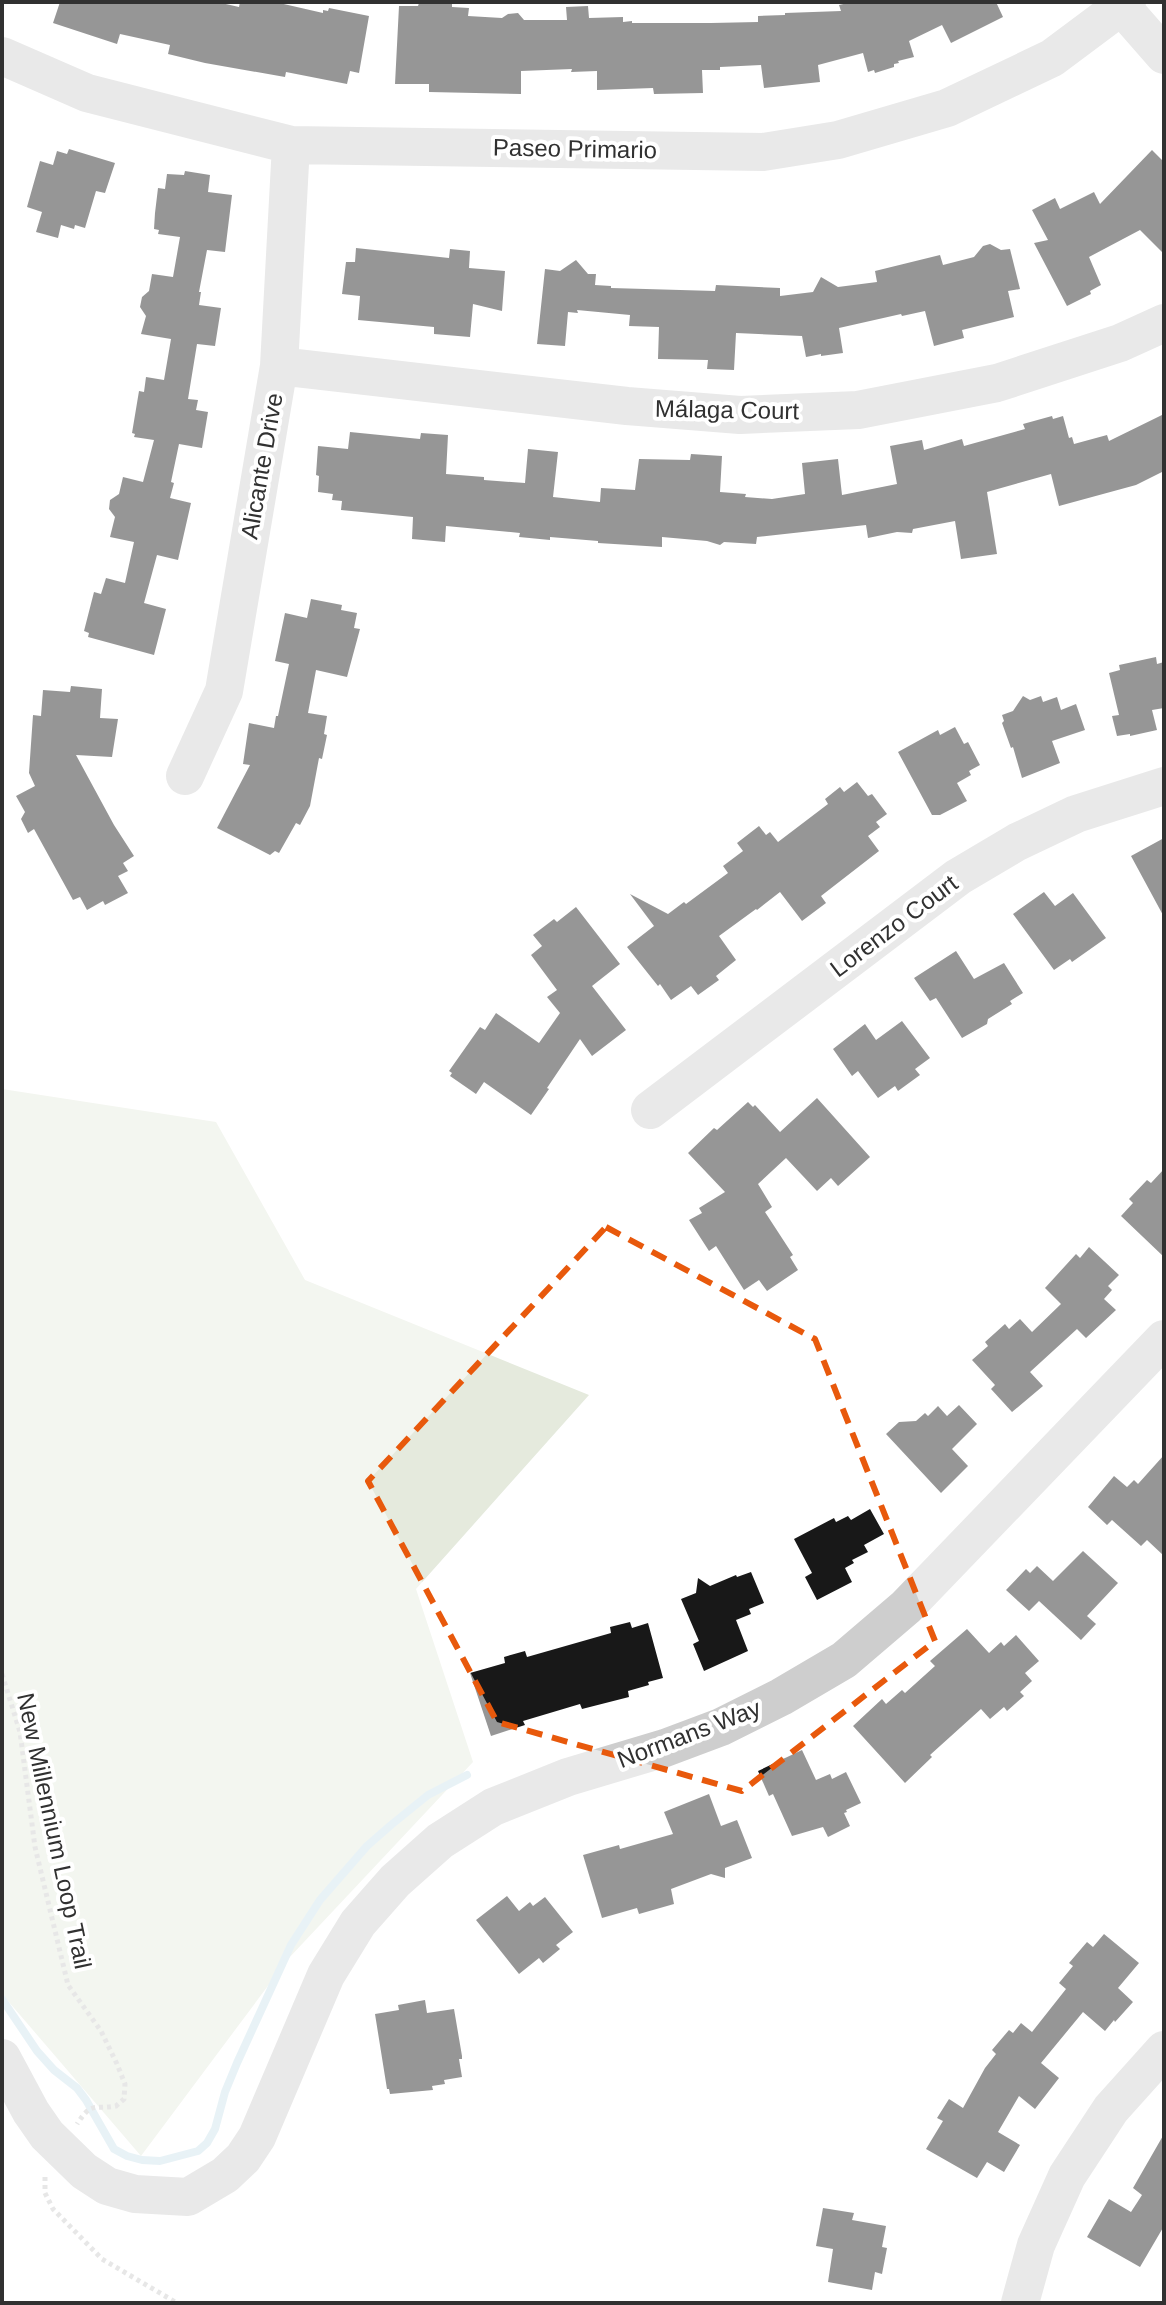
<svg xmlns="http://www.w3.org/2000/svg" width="1166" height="2305" font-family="Helvetica,sans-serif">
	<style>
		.green { fill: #e5eadd }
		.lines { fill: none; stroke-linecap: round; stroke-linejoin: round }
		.stream { stroke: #cde3ec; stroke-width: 8 }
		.building { fill: #181818 }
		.path { stroke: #cbcbcb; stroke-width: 5; stroke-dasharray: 4 4; stroke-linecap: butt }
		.minor { stroke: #cecece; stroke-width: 38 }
		.marked { fill: none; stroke: #e8590c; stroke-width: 6; stroke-dasharray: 16 10; stroke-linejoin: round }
		.labels { text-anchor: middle; stroke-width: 8; stroke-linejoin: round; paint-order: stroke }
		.street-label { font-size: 24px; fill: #313131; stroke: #fff }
	</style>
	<rect width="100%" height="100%" fill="#fff"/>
	<path class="green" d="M2,1089L216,1122L305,1280L589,1395L416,1589L473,1762L288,1959L141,2156L2,1994Z"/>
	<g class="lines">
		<path class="stream" d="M2,1999L37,2051L54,2070L77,2088L86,2100L114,2149L127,2156L142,2160L160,2161L198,2151L207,2143L215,2129L225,2092L237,2063L291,1945L320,1900L367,1846L391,1825L428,1795L467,1775"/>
	</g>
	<path class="building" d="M60,2H217L239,7L240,2H275L323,13V10L328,11L329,8L369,16L359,73L350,71L347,84L286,72L285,77L205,63L168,54L170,45L120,34L117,44L53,23Z
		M852,2H996L1003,17L951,43L942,25L909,41L914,57L898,61L899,63L894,64V67L875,73L874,70L868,72L863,53L818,65L820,82L764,88L761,65L720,67V70H702L703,93L654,94L653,88L597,90V71L571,72L572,69L521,71V94L429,92V84H395L399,6H418L419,3L452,4V7L469,8L468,16L502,18L508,14L518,13L524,20H567L566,7L588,6L589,18L623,17V22L632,21V23H711L758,22V16L785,15V13L841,11L839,5Z
		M69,149L115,163L105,193L96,191L85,228L75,225L74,229L61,225L58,238L36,232L42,212L27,207L40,161L53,165L57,151L67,154Z
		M1152,150L1164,162V254L1140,230L1089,257L1101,285L1090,291L1091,294L1067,306L1034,243L1048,240L1032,210L1055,198L1060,209L1094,192L1100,204Z
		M185,171L210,175L208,192L232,195L225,252L207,250L199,292H201L199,305L221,308L215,346L197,344L188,399L198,400L196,410L208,412L202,448L179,444L171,482L174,483L170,498L191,503L178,560L157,555L144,603L166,609L154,655L88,637L89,633L84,631L94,592L101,594L106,578L125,583L134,542L110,537L115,517L109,509L110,500L119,494L123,477L143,482L154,440L134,437L135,434L132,433L139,391L144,392L146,377L164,380L171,339L141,334L146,316L140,307L142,297L149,291L152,274L173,277L180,237L158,234L159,230L154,229L155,213L158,188L165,189L167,174L184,175Z
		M990,244L1001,250L1010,249L1020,289L1008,291L1014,317L962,330L964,338L934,346L925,311L902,316L901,314L839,328L843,353L821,356V354L806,357L802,336L736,333L734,370L707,369L708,360L658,359L659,327L629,326L630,315L577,310L578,313L568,312L565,346L537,344L545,269L560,271L576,260L588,274H596L595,285L611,286V288L715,291L716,285L780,288V296L813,292L821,277L838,287L877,282L875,271L940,255L943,265L974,257L983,246Z
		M356,248L449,258L450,249L470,251L469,268L505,271L502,311L473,304L470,337L434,334V327L358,320L360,296L342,294L346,262H355Z
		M1164,414V471L1136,485L1059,506L1051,474L987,492L997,554L961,559L955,521L913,529L912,533L897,532L868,538L866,525L757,537L756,544L724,542L720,545L707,541L662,537V547L598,543V541L550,537V540L519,537L520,533L446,526L445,542L412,539L413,517L341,510L342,501L332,500L333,494L318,492L319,476L316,475L318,446L348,449L350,432L420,439L421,433L448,435L446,474L484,477V480L525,483L528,449L558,452L553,497L600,502L601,488L635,490L639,459L690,460L691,454L722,456L720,492L746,494L745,497L772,499L805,494L802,463L838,459L842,495L897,484L890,446L922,440L924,450L962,439L964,446L1025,429L1023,424L1052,416L1053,419L1063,416L1069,438L1072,437L1074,444L1107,435L1109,441Z
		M311,599L342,605L341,610L357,613L354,628L360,629L347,677L316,670L308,713L327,716L324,734L327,735L322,759L319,758L310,806L300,825L296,823L279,853L275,851L270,855L217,828L250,765L243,764L249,723L274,728L276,716H278L289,664L275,661L285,613L307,618Z
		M1156,657L1157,664L1164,662V708L1152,710L1157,730L1130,736V734L1117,736L1112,716L1119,715L1109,673L1120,670L1119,665Z
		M71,686L102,689L100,718L118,719L112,757L76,755L114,825L134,856L123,863L128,871L118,876L128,893L105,905L103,901L87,910L80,897L73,900L34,829L28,833L21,819L25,812L16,796L35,786L29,773L33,715L41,716L43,690L70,692Z
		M1023,696L1030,700L1041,696L1043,702L1057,697L1061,710L1076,704L1085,730L1052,741L1060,763L1022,778L1013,747L1011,748L1002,723L1004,721L1002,715L1013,711Z
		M955,727L964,744L968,742L980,765L969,771L971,775L957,783L967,801L940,815H932L898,752L938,730L940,735Z
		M857,782L868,796L872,794L887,814L876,822L880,827L868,836L879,851L821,896L826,903L802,921L780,892L757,910L756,909L719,936L736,960L716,976L719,980L698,995L691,986L671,1000L660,984L658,986L627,947L654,926L630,894L668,914L684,902L686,904L728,873L723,866L743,851L737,843L759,826L766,835L770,832L778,842L828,804L825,799L840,787L844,792Z
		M1164,838V917L1131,856Z
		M1044,892L1055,906L1073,893L1106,938L1072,962L1070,959L1054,970L1013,914Z
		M576,907L620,964L592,986L626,1030L592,1056L580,1039L547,1088L549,1089L531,1115L484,1082L476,1094L450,1076L452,1073L449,1071L480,1027L485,1030L496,1013L539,1043L560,1013L547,997L557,990L531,955L542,946L533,935L554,919L557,922Z
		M956,951L974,979L1004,963L1023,993L1010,1001L1012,1004L988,1019L987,1024L962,1038L936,998L930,1001L914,978Z
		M902,1021L930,1058L915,1069L920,1075L898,1091L895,1086L878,1098L858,1071L852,1076L833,1049L865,1024L876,1040Z
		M817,1098L870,1157L838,1186L831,1178L817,1191L786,1158L758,1184L772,1207L765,1212L793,1255L790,1257L798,1270L767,1291L759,1280L744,1290L716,1246L709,1251L689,1220L702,1213L699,1208L725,1192L688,1153L714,1128L717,1130L748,1102L753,1107L755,1105L780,1132Z
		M1164,1169V1257L1121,1216L1133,1203L1129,1199L1147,1180L1151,1183Z
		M1089,1247L1119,1275L1108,1286L1112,1290L1104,1299L1116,1310L1086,1338L1077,1329L1030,1372L1043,1386L1012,1412L991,1389L995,1385L972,1360L988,1346L985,1342L1005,1324L1009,1329L1020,1319L1032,1332L1061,1304L1045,1288L1076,1254L1080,1258Z
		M959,1405L977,1424L952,1449L968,1466L941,1493L886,1434L899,1422L916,1421L925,1413L928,1416L938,1406L947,1416Z
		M1164,1455V1556L1147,1540L1141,1546L1112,1520L1107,1525L1088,1507L1114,1476L1127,1487L1134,1480L1138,1484Z
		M870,1509L884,1534L864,1545L868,1552L852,1560L854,1563L845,1568L852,1582L817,1600L805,1577L812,1573L794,1539L834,1518L836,1522L848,1516L851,1520Z
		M1083,1551L1118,1583L1087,1616L1096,1624L1081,1640L1039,1601L1029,1611L1006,1590L1026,1569L1030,1573L1037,1566L1053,1581Z
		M751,1572L764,1603L749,1609L751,1614L736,1620L748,1651L704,1671L693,1644L699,1641L681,1599L696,1593L698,1578L710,1586L736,1575L737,1577Z
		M630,1622L632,1628L648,1623L663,1678L648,1682L649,1685L628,1691L629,1697L582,1709L580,1704L523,1721L525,1725L491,1736L470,1673L505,1663L504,1657L525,1651L527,1657L611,1633L610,1627Z
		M967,1629L989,1653L1001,1642L1004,1646L1016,1635L1039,1661L1025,1673L1032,1681L1020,1692L1024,1696L1007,1711L1004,1707L990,1719L981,1709L930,1755L932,1757L905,1783L853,1726L882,1699L886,1704L902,1690L905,1693L935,1666L930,1661Z
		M802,1750L816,1780L830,1774L832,1779L846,1772L861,1803L846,1810L847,1812L844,1813L850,1826L828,1837L823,1827L792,1836L773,1794L769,1796L758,1771Z
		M709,1794L721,1826L737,1820L752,1858L725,1868V1878L711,1874L671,1889L674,1904L639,1914L637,1908L602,1918L583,1855L619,1845L620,1849L673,1834L664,1812Z
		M507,1896L519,1911L530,1902L533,1906L545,1897L573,1932L556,1945L560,1949L543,1963L539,1958L519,1974L476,1920Z
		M1104,1934L1139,1963L1118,1988L1133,2002L1115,2022L1114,2020L1105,2031L1083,2012L1041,2063L1059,2078L1035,2109L1019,2096L998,2132L1020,2145L1004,2172L987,2162L977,2178L926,2149L943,2121L937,2118L949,2099L963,2108L985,2068L996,2054L992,2050L1009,2030L1013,2033L1021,2023L1032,2032L1066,1989L1059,1983L1073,1966L1069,1963L1087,1942L1093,1947Z
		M425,2000L427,2013L454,2009L462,2056V2059H459L462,2077L444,2080L445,2084L432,2086L433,2090L390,2094L389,2089H387L375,2014L399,2010L398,2005Z
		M1164,2134V2226L1140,2267L1087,2237L1109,2199L1131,2212L1142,2195L1133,2188Z
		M823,2208L854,2213L852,2220L886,2226L882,2247L887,2248L882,2274L875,2272L872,2290L828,2282L833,2249L816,2246Z"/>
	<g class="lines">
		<path class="path" d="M2,1674L20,1732L35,1847L68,1985L101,2031L117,2064L125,2084L124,2099L116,2106C93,2110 92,2101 77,2124
			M45,2177V2193L53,2209L102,2259L177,2303"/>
		<path class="minor" d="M1122,7L1164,55
			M2,56L87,93L291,145L763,152L838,140L947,108L1052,58L1127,2
			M279,366L627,406L740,415L858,410L997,383L1120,343L1164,323
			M185,776L224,691L279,366L291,145
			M650,1110L958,877L1017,842L1076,814L1164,786
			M2,2058L31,2112L47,2135L84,2171L107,2186L135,2194L188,2197L225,2175L243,2158L257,2137L326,1975L358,1923L395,1881L440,1841L493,1807L568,1777L665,1748L721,1727L781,1697L844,1660L906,1607L1164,1339
			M1020,2303L1036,2245L1067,2176L1111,2109L1164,2050"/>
	</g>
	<path d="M0 0H1166V2305H0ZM606,1227L815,1339L935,1641L742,1791L497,1722L368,1481Z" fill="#fff" fill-opacity=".55" fill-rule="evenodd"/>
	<path class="marked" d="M606,1227L815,1339L935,1641L742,1791L497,1722L368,1481Z"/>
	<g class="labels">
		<g class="street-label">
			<text transform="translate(575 149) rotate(1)" y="8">Paseo Primario</text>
			<text transform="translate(727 410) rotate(1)" y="8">Málaga Court</text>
			<text transform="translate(262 466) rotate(-80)" y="8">Alicante Drive</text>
			<text transform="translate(894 926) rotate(-37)" y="8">Lorenzo Court</text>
			<text transform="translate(689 1734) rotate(-21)" y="8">Normans Way</text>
			<text transform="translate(54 1831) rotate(78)" y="8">New Millennium Loop Trail</text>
		</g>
	</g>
	<rect width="1166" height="2305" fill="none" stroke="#313131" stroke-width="8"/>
</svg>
